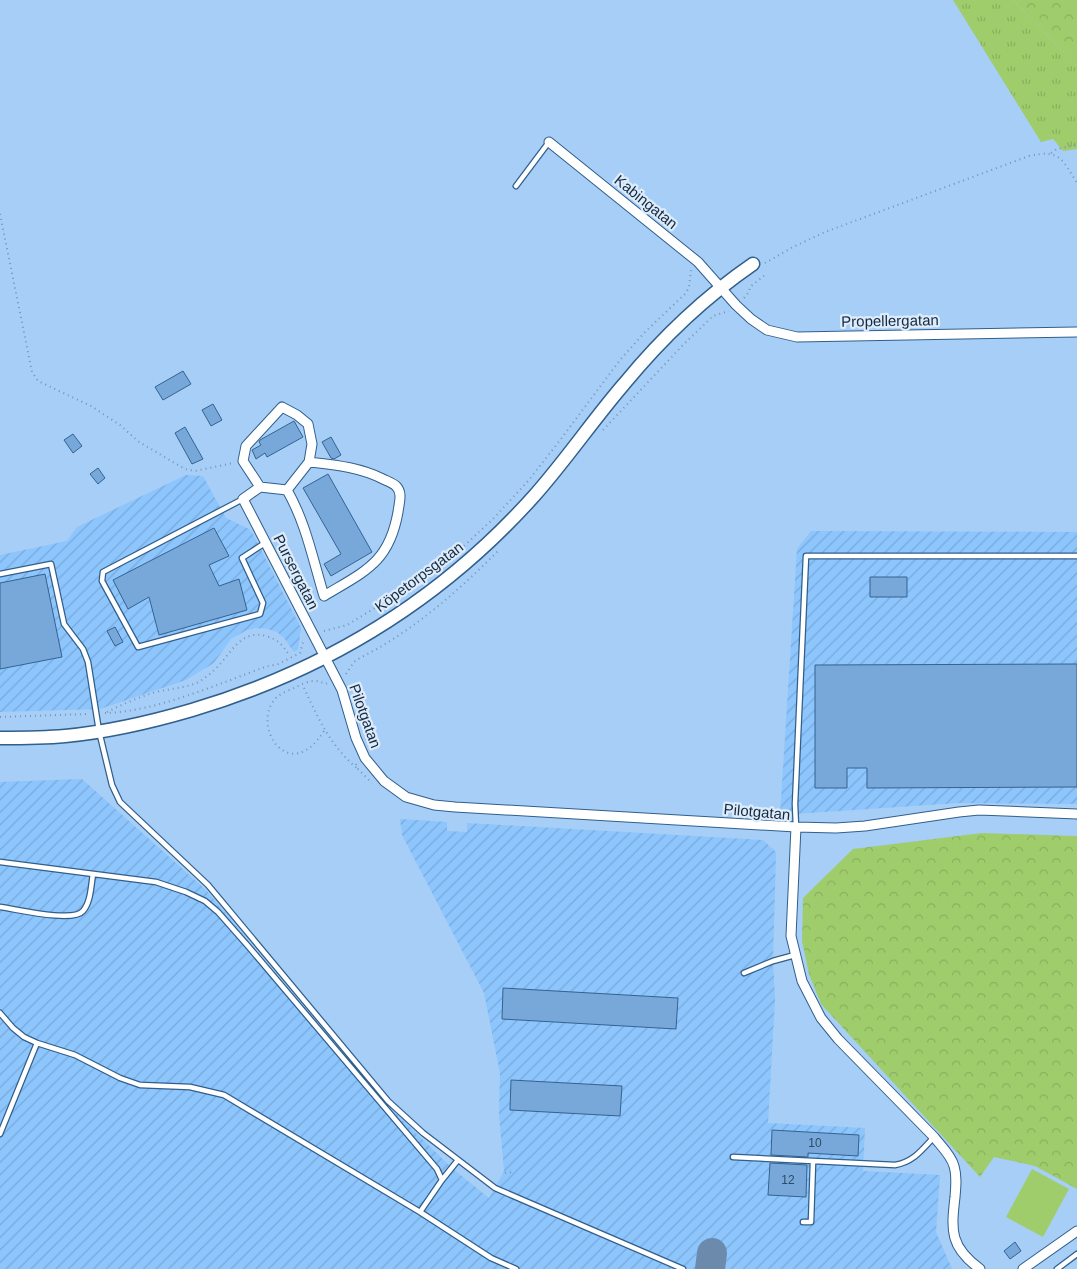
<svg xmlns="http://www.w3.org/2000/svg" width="1077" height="1269" font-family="Arial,sans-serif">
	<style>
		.industrial { fill: url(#industrial-furrows) }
		.grass { fill: url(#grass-tufts) }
		.forest { fill: url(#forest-crowns) }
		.pitch { fill: #a0cd6b }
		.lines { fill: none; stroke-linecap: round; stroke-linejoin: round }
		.taxiway { stroke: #6c8bac; stroke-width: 30 }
		.building { fill: #77a8d9; stroke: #346391 }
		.lane-casing { stroke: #305f8c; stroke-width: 7 }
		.street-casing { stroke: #305f8c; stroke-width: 11 }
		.secondary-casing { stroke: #305f8c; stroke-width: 15 }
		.path { stroke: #7495b7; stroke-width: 2; stroke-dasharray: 1 4; stroke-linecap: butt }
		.lane { stroke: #fff; stroke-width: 4.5 }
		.street { stroke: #fff; stroke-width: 9 }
		.secondary { stroke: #fff; stroke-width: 12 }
		.labels { text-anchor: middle; stroke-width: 4.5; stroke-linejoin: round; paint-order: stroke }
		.number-label { font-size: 12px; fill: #2e4a65 }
		.street-label { font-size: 15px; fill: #162a3e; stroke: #ddecfc }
	</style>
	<defs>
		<pattern id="industrial-furrows" width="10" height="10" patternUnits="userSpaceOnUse" patternTransform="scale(1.25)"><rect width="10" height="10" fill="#8dc5fd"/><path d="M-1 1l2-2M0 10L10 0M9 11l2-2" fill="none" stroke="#79a9da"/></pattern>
		<pattern id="grass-tufts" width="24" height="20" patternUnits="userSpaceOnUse" patternTransform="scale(1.25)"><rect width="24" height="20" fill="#a0cd6b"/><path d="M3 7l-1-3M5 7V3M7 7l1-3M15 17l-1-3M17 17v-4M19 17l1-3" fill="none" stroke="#89b05e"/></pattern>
		<pattern id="forest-crowns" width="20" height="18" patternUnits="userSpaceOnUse" patternTransform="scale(1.25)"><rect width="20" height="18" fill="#a0cd6b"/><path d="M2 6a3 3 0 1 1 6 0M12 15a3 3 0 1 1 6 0" fill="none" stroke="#89b05e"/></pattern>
	</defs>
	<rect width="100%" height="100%" fill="#a6cef7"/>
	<path class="industrial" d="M186,475L203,476L226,518L249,529L253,534L301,628L298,649L294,652L284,638L277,632L268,629L256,628L247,630L231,639L214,663L186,680L100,709L0,712V555L67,541L77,527Z
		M811,531L1077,532V804L958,803L780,815L797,549Z
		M82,779L206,890L385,1103L452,1168L489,1198L504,1171L499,1114L500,1073L484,993L402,835L400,819L447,822V831L467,832V823L763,840L776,852L773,961L775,999L768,1123L865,1128L863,1171L940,1175L936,1232L952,1269H0V782Z"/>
	<path class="grass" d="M953,0H1013L1077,66V149L1063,151L1053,139L1041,142Z"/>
	<path class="forest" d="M1013,0H1077V66Z
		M982,833L1077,836V1189L1035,1166L994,1157L980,1177L821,1004L809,974L802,941L803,898L853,849Z"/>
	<path class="pitch" d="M1032,1169L1069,1189L1043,1237L1006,1217Z"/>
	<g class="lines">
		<path class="taxiway" d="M710,1269L712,1253"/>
	</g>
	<path class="building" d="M183,371L191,384L163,400L155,387Z
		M213,404L222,420L211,426L202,410Z
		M294,421L303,437L267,457L265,453L256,459L252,450L261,445L259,442L260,440Z
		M185,427L203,459L192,464L175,433Z
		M73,434L82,446L73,453L64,440Z
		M331,437L341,455L334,459L331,458L322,442Z
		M98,468L105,478L98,484L90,474Z
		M328,474L372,552L331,576L324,564L341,554L303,488Z
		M214,528L229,556L209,565L219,586L239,579L247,610L159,635L149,597L128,609L113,580Z
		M45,574L62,657L0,669V583Z
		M870,577H907V597H870Z
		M115,627L123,642L115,646L107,631Z
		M1077,664V787L867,788V768H847V788H815V665Z
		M503,988L678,998L676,1029L502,1019Z
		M511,1080L622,1086L620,1116L510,1110Z
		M772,1130L859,1135L858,1156L808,1153V1157L771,1155Z
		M770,1163L807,1165L806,1197L768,1195Z
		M1015,1242L1021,1251L1010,1259L1004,1251Z"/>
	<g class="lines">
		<g class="lane-casing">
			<path id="lane" d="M516,186L549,142
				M243,499L103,572L102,581L138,647L260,614L263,603L242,558L265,543
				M0,574L51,564L64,624L83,649L88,662L99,731L112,785L120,802L208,885L388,1101L423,1133L495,1188L683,1269
				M796,827L795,804L806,556H1077
				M0,862L156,882L186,892L205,901L218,912L248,946L437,1169L442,1180L420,1212
				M0,907C16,909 73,923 83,911C91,902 91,885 93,874
				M744,973L773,961L795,955
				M0,1013L13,1028L24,1037L37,1043L75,1055L120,1078L140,1085L190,1087L224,1095L420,1212L491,1258L516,1269
				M0,1134L37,1043
				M733,1157L895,1165C913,1162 921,1151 934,1137
				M442,1180L458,1160
				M803,1222H811L813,1162
				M1057,1269L1077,1254"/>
		</g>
		<g class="street-casing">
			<path id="street" d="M549,142L698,262L736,305L751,319L767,330L797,337L1077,332
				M260,487L243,499L342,690L356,738L365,758L384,781L406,797L434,805L455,807L796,827L836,828L865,826L959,812L979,810L1077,814
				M287,490L309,462L312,444L308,424L297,415L282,407L246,446L243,461L260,487L287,490C306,523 313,560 324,596C365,571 389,563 398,512C399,503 403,493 396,486C393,483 387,481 383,479C359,467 335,465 309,462
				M796,827L791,936L802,981L821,1018L838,1039L934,1137C941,1146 951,1155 954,1166C957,1176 956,1186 955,1197C951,1231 950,1247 980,1269
				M1023,1269L1077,1231"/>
		</g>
		<g class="secondary-casing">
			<path id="secondary" d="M0,738C22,738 43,738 65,736C108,732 151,722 192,710C327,670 440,601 534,496C566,460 593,420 624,384C661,339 705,297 753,264"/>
		</g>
		<path class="path" d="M1051,153L1057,149L1077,145
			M0,214L32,372L38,381L91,406L120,425L139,442L185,469L195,471L233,463
			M765,263L793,247L825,232L1029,156C1060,149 1062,159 1077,183
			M744,298L749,292L750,287L765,275
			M603,430L683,345L713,316L729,311
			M324,631L347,625L388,600L465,545L493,519L528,481L561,439L620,360L645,332L686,293L689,287L691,270
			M346,674L354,662L358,659C412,632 456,593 498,551
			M304,688C318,718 331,747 357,768
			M107,712C123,704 139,697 156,692C169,689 182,688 194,684C204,680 214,671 221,663C234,648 243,630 266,636C277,639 283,645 289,655
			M105,713C155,712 218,684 265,667L278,664L300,653L303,643L306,640
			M0,717L88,714
			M324,731C289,787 250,725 276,698C281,693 290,690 296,687C306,682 315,678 325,684L328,683
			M356,764L358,769L372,783
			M505,1173L514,1172"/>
		<use href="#lane" class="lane"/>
		<use href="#street" class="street"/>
		<use href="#secondary" class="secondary"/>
	</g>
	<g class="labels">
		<g class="number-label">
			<text x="815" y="1147">10</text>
			<text x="788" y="1184">12</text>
		</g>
		<g class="street-label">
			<text transform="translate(646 202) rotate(39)" y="5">Kabingatan</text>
			<text transform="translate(890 321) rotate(-1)" y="5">Propellergatan</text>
			<text transform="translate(296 572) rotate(63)" y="5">Pursergatan</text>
			<text transform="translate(419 577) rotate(-37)" y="5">Köpetorpsgatan</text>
			<text transform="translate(365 716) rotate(70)" y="5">Pilotgatan</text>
			<text transform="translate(757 812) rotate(5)" y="5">Pilotgatan</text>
		</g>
	</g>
</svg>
